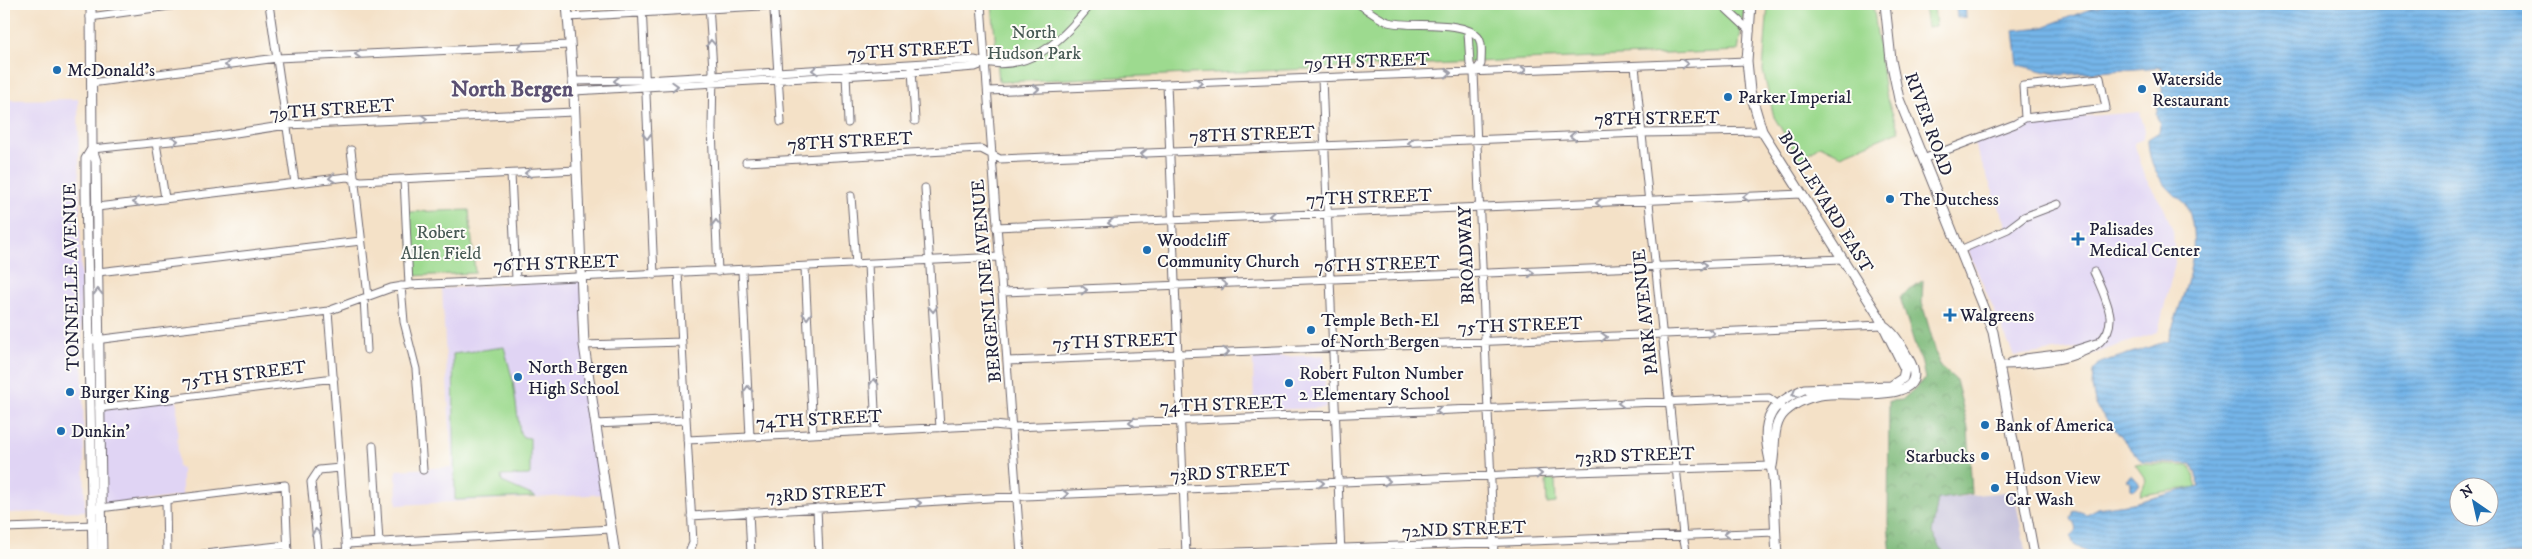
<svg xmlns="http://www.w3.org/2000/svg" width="2532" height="559" font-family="'IM FELL DW Pica',serif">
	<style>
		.built { fill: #e0d4f4 }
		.industrial { fill: #c4c0db }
		.green { fill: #9dda8f; stroke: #607e65 }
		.forest { fill: url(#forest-crowns); stroke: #506e5a }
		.water { fill: url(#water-rules); stroke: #4c6c92; fill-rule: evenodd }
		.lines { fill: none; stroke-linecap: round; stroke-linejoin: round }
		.minor-casing { stroke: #6c656c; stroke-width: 9 }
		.major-casing { stroke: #6c656c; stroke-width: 11 }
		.minor { stroke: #fff; stroke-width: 7 }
		.major { stroke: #fff; stroke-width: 9 }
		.oneway { stroke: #9c9ca7 }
		.poi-dot { fill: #1f6fb2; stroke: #fdfcf7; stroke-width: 2 }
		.labels { text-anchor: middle; stroke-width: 4; stroke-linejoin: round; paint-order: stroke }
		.park-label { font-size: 18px; fill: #475954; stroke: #fdfcf7 }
		.street-label { font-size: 18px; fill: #22223b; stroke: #fdfcf7 }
		.poi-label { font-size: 18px; fill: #22223b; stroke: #fdfcf7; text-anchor: start }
		.district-label { font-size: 22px; font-weight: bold; fill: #5b5072; stroke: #fdfcf7 }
	</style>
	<defs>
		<pattern id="forest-crowns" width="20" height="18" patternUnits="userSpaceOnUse" patternTransform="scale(1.25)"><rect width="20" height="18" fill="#7eba7a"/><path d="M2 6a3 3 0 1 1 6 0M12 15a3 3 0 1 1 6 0" fill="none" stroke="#679765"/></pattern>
		<pattern id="water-rules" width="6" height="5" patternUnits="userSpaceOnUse" patternTransform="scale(1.25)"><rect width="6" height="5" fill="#75b5e9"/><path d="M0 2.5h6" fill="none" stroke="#6093be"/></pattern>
	</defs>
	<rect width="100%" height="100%" fill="#fdfcf7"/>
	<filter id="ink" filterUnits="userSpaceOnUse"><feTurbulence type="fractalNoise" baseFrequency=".02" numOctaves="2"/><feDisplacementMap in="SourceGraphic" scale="10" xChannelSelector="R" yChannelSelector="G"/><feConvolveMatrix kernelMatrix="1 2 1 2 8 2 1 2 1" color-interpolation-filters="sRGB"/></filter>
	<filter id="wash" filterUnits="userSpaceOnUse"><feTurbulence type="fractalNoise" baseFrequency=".0096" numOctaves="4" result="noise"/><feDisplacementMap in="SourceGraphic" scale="20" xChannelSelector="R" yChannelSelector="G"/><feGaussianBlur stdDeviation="1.12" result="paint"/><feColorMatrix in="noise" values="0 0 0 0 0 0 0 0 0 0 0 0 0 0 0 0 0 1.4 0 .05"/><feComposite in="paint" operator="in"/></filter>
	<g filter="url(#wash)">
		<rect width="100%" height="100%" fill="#f4e1c7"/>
		<path class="built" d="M78,99L85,511L4,513V100Z
			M2140,112L2145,131L2143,139L2134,143L2146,179L2164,208L2173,231L2175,263L2158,332L2089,355L2078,348L2014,356L1966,246L2008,229L1973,142L2015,128L2026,121Z
			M582,278L584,345L606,494L397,505L396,470L452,467L442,289Z
			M1324,355L1326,408L1254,410L1253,358Z
			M177,399L178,467L182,468V496L104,506L101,409Z"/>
		<path class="industrial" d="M2014,491L2026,555H1975V553L1945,555L1932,533L1938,499Z"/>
		<path class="green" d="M992,4H1745L1738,51L999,82Z
			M1768,4H1873L1885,93L1899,131L1841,155L1820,145L1800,160L1774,117L1763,71Z
			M1934,5L1936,26L1927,27L1924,6Z
			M469,210L475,273L412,276L408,212Z
			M504,347L513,381L520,433L523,437L530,438V475L501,476L502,482L536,497L455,500L453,354Z
			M2135,464L2190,466L2197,487L2140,495L2146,480Z
			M1546,480H1555L1556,503L1547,504Z"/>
		<path class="forest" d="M1923,280L1922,303L1940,366L1956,380L1968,428L1972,494L1938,499L1932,533L1945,555L1975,553V555H1891L1888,524L1889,401L1902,400L1925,379L1921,359L1917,352L1900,297Z"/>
		<path class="water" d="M2113,4H2528V555H2092L2074,545L2071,537C2077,531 2077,526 2071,519L2074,510L2087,514L2098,508L2133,503L2200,486L2192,464L2142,462L2096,407L2092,387L2093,371L2100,363L2168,341C2181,299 2205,250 2187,206C2185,201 2177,198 2173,193C2157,178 2148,161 2148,139L2159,132L2160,126L2156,114L2162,93V67L2060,75L2018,65L2014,30L2043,27L2093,8ZM2490,486V516H2460V486Z
			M1965,5L1966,17L1957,18L1956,6Z
			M2132,475L2140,484L2135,490L2131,489V483L2126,480Z"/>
	</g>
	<g filter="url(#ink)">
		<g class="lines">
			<g class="minor-casing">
				<path id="minor" d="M269,4L295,183
					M642,4L654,275
					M709,4L713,70L712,129L718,272
					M777,4L774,11L781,122
					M981,4L1021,555
					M1359,4C1367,10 1378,18 1388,22C1411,28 1463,19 1478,37C1483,43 1481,56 1481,64L1474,73
					M1721,4L1750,31
					M90,17L184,4
					M568,17L796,4
					M1468,32L1470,64L1474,73L1494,555
					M1635,66L1683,535L1687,555
					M912,69L915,121
					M846,73L848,123
					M1322,78L1341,555
					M573,81L646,80L975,60C1028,75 1061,42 1091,4
					M91,83L277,58L569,45
					M1167,84L1186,555
					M574,91L912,72L975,67L985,63
					M988,91L1747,61
					M156,143L165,198
					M92,149L210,137L287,125L574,112
					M351,150L368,296
					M1923,159L2015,124L2025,118L2106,108L2100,78L2023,86L2025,118
					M746,162L981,149L1000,159L1641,133L1762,131
					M511,174L516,279
					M404,179L409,285
					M925,188L940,428
					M851,196L856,265
					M97,207L347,177L361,181L577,170
					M996,227L1802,194
					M1960,250L2008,229L2024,217L2058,204
					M868,264L876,431
					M805,268L813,434
					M742,271L750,437
					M98,272L361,241
					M678,273L693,543L688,555
					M401,286L404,322L416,369L423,470
					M1003,292L1843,259
					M364,298L367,350
					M328,311L347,555
					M95,340L328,311L391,288L409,285L1000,257
					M584,345L682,342
					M1008,361L1883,325
					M2011,362L2025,358L2065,353L2096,343
					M2001,365C2032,364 2113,362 2110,316C2108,301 2100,285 2094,272
					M99,408L334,378
					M595,424L686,420
					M687,440L994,425L1013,427L1735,399L1769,398L1786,411
					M373,446L379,542
					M340,468L319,470L311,482L318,550L320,554L347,552
					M166,502L167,555
					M817,508L819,555
					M92,509L285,485L288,555
					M749,512L751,555
					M691,516L1025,496L1574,472L1772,466
					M4,528L96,525
					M347,544L611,529
					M195,555L287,545
					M1154,555L1776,532"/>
			</g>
			<g class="major-casing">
				<path id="major" d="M91,4L92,149L96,161L102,555
					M567,4L574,93L584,345L615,555
					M1751,4L1747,61L1750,91L1762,131L1878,315L1905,369L1903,378L1891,386L1804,389C1793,394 1777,402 1771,414C1760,433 1771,458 1773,478C1775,504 1775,530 1777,555
					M1885,4L1891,60L1899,99L1993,332L2034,555
					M92,149L86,159V193L93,555
					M1772,466C1776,448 1771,425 1785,412C1798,400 1813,395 1830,394C1851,392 1937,405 1908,358C1901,346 1895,333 1883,325"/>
			</g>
			<use href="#minor" class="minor"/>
			<use href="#major" class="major"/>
		</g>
		<defs><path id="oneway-chevron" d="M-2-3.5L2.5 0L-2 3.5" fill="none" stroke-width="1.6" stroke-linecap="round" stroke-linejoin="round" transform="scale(1.25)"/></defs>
		<g class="oneway">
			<use href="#oneway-chevron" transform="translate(711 43) rotate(-93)"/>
			<use href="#oneway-chevron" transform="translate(521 47) rotate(177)"/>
			<use href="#oneway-chevron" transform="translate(358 54) rotate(177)"/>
			<use href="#oneway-chevron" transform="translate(1685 64) rotate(-3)"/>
			<use href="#oneway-chevron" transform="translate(228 65) rotate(172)"/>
			<use href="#oneway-chevron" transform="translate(815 70) rotate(177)"/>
			<use href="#oneway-chevron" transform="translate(1523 70) rotate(-2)"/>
			<use href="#oneway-chevron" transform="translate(1448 73) rotate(-2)"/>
			<use href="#oneway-chevron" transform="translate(617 81) rotate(179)"/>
			<use href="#oneway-chevron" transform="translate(1199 83) rotate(-3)"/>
			<use href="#oneway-chevron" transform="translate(675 86) rotate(-3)"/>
			<use href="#oneway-chevron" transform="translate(1036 89) rotate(-2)"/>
			<use href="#oneway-chevron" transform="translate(424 119) rotate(-2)"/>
			<use href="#oneway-chevron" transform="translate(647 136) rotate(88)"/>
			<use href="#oneway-chevron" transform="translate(1573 136) rotate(177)"/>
			<use href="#oneway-chevron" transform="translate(175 141) rotate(-7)"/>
			<use href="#oneway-chevron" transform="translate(1411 143) rotate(178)"/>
			<use href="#oneway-chevron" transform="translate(1144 154) rotate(178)"/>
			<use href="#oneway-chevron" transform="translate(528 173) rotate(177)"/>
			<use href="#oneway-chevron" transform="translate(332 178) rotate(173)"/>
			<use href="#oneway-chevron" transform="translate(1746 197) rotate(178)"/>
			<use href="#oneway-chevron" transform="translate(136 202) rotate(173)"/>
			<use href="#oneway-chevron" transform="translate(1599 203) rotate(178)"/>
			<use href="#oneway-chevron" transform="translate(1273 216) rotate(178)"/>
			<use href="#oneway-chevron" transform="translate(716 223) rotate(-92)"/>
			<use href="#oneway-chevron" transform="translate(1111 223) rotate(177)"/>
			<use href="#oneway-chevron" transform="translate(1704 265) rotate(-3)"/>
			<use href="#oneway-chevron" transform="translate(1531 273) rotate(-2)"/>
			<use href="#oneway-chevron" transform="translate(1224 285) rotate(-2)"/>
			<use href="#oneway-chevron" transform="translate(1084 290) rotate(-2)"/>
			<use href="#oneway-chevron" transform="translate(98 292) rotate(-91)"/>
			<use href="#oneway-chevron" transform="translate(933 309) rotate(87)"/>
			<use href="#oneway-chevron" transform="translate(807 316) rotate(87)"/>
			<use href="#oneway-chevron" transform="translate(1711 333) rotate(-2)"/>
			<use href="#oneway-chevron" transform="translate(1604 337) rotate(-2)"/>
			<use href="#oneway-chevron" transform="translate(1226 352) rotate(-2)"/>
			<use href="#oneway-chevron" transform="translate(874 382) rotate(-93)"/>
			<use href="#oneway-chevron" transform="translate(748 389) rotate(-93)"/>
			<use href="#oneway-chevron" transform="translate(1795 394) rotate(151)"/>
			<use href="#oneway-chevron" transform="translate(1621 403) rotate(178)"/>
			<use href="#oneway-chevron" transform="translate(1439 411) rotate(178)"/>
			<use href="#oneway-chevron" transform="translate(1132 422) rotate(179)"/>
			<use href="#oneway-chevron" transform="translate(1539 474) rotate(-3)"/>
			<use href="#oneway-chevron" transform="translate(1387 481) rotate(-1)"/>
			<use href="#oneway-chevron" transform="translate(1321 483) rotate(-2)"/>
			<use href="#oneway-chevron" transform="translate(1065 494) rotate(-2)"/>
			<use href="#oneway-chevron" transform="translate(918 503) rotate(-3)"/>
			<use href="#oneway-chevron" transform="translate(316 532) rotate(-96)"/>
			<use href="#oneway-chevron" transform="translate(1727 534) rotate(178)"/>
		</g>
	</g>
	<g class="poi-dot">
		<circle cx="57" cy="70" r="5"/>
		<circle cx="2142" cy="89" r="5"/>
		<circle cx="1728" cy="97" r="5"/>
		<circle cx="1890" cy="199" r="5"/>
		<path d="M2075.5 231.5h5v5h5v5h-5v5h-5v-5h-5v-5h5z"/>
		<circle cx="1147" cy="250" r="5"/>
		<path d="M1947.5 307.5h5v5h5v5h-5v5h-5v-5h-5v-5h5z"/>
		<circle cx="1311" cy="330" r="5"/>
		<circle cx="518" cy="377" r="5"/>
		<circle cx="1289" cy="383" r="5"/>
		<circle cx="70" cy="392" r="5"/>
		<circle cx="1985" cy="425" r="5"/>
		<circle cx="61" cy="431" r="5"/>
		<circle cx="1985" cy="456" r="5"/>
		<circle cx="1995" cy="488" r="5"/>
	</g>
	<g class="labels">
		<g class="park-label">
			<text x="1034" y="38">North<tspan x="1034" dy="21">Hudson Park</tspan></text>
			<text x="441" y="238">Robert<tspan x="441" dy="21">Allen Field</tspan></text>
		</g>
		<g class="street-label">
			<text transform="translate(910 50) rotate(-3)" y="6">79TH STREET</text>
			<text transform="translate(1367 61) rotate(-2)" y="6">79TH STREET</text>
			<text transform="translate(332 109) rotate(-4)" y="6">79TH STREET</text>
			<text transform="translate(1657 118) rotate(-1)" y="6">78TH STREET</text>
			<text transform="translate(1929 124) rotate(70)" y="6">RIVER ROAD</text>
			<text transform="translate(1252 134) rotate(-2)" y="6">78TH STREET</text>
			<text transform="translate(850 141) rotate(-3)" y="6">78TH STREET</text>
			<text transform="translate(1369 197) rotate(-2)" y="6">77TH STREET</text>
			<text transform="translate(1826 202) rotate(58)" y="6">BOULEVARD EAST</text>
			<text transform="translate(1466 255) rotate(-92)" y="6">BROADWAY</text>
			<text transform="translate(556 263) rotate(-2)" y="6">76TH STREET</text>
			<text transform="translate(1377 264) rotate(-2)" y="6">76TH STREET</text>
			<text transform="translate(71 277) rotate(-91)" y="6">TONNELLE AVENUE</text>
			<text transform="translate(986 281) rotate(-95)" y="6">BERGENLINE AVENUE</text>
			<text transform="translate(1645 312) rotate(-96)" y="6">PARK AVENUE</text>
			<text transform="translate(1520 325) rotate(-2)" y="6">75TH STREET</text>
			<text transform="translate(1115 341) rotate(-2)" y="6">75TH STREET</text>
			<text transform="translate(244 374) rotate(-7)" y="6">75TH STREET</text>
			<text transform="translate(1223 404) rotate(-2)" y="6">74TH STREET</text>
			<text transform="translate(819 419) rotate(-3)" y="6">74TH STREET</text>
			<text transform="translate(1635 455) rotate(-2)" y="6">73RD STREET</text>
			<text transform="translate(1230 472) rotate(-3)" y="6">73RD STREET</text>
			<text transform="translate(826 493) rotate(-3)" y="6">73RD STREET</text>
			<text transform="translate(1464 529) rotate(-2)" y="6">72ND STREET</text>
		</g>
		<g class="poi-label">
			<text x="67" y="76">McDonald's</text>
			<text x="2152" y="85">Waterside<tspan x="2152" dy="21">Restaurant</tspan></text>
			<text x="1738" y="103">Parker Imperial</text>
			<text x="1900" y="205">The Dutchess</text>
			<text x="2089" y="235">Palisades<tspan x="2089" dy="21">Medical Center</tspan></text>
			<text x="1157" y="246">Woodcliff<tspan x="1157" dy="21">Community Church</tspan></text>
			<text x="1960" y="321">Walgreens</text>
			<text x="1321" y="326">Temple Beth-El<tspan x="1321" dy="21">of North Bergen</tspan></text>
			<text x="528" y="373">North Bergen<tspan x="528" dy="21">High School</tspan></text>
			<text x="1299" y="379">Robert Fulton Number<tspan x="1299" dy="21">2 Elementary School</tspan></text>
			<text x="80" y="398">Burger King</text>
			<text x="1995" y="431">Bank of America</text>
			<text x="71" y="437">Dunkin'</text>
			<text x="1975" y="462" text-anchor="end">Starbucks</text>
			<text x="2005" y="484">Hudson View<tspan x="2005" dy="21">Car Wash</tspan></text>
		</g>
		<g class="district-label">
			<text x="512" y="96">North Bergen</text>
		</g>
	</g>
	<rect width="2532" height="559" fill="none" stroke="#fdfcf7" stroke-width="20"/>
	<g transform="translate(2474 502) rotate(326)"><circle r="24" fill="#fdfcf7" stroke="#a5a5ac"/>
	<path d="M0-4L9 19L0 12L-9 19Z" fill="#1f6fb2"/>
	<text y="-8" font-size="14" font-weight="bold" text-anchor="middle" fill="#22223b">N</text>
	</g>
</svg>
